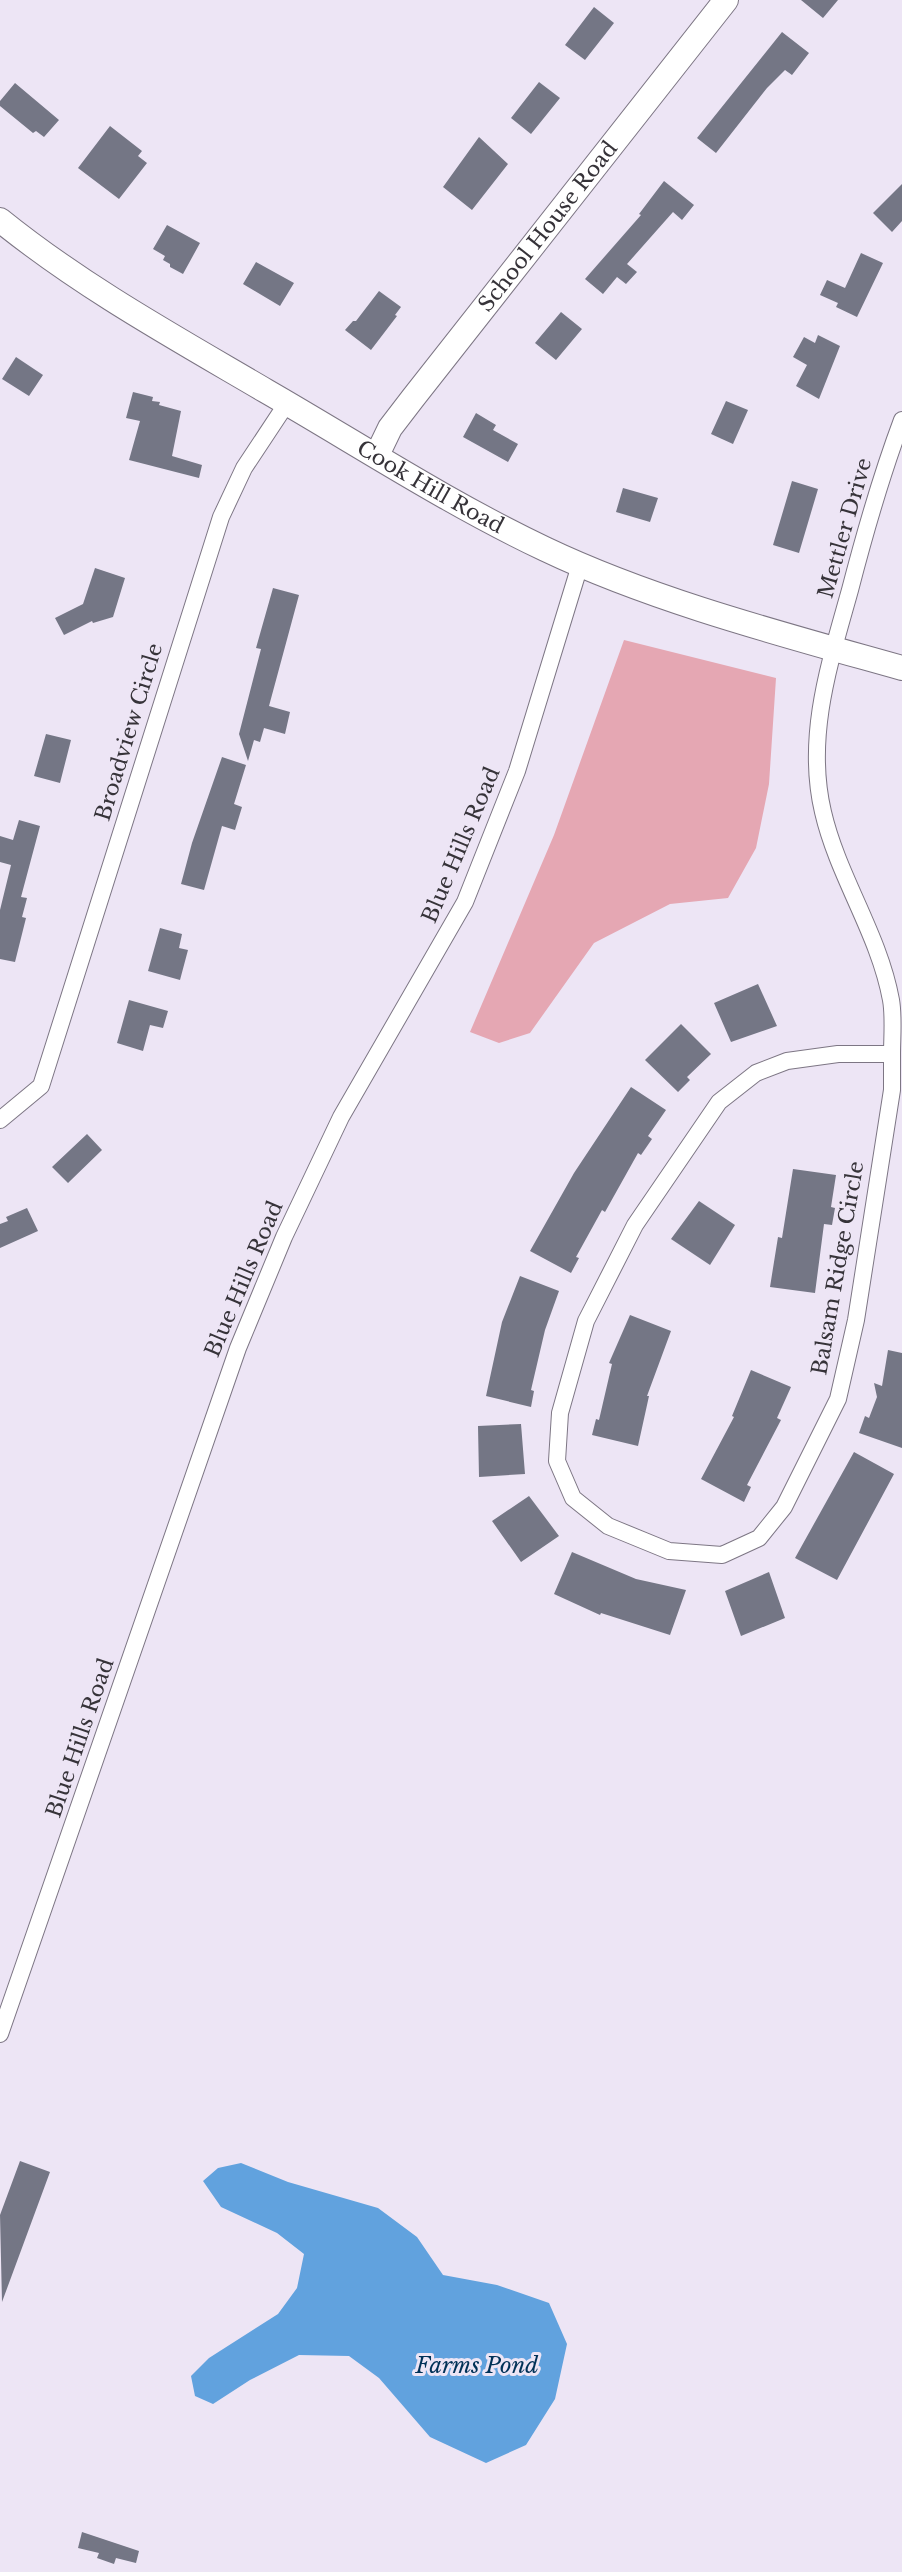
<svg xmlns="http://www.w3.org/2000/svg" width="902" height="2572" font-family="'Libre Baskerville',serif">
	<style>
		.green { fill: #e5a7b3 }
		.water { fill: #61a2de }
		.building { fill: #747685 }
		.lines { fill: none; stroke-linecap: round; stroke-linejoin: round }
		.street-casing { stroke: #7d7684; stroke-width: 18 }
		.secondary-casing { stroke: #7d7684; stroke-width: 26 }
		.street { stroke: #fff; stroke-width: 16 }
		.secondary { stroke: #fff; stroke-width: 24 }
		.labels { text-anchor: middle; stroke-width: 6; stroke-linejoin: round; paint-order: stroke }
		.street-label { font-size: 21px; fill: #363339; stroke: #ede5f5 }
		.water-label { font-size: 22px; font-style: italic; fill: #003157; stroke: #ede5f5 }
	</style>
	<rect width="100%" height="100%" fill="#ede5f5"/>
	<path class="green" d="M624,640L776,678L769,784L756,848L728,898L670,904L594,943L530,1033L499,1043L470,1032L554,835Z"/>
	<path class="water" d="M241,2163L288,2182L378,2208L417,2237L443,2275L497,2285L549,2303L567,2344L555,2399L526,2445L486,2463L430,2437L379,2378L349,2356L299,2355L250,2380L213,2404L195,2396L191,2376L209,2358L278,2314L297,2288L304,2254L277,2233L221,2207L203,2181L218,2168Z"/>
	<path class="building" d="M801,0H838L823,18Z
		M594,7L614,23L585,60L565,45Z
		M782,32L809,53L792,75L785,70L767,88L716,153L697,138Z
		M539,82L560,98L531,134L511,118Z
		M15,83L59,120L44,137L36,131L33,133L0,106V101Z
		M110,126L142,151L138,156L147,163L119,199L78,168Z
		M479,137L508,164L472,210L443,187Z
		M664,181L694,205L682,220L673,212L627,264L637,272L626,284L617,277L603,294L585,279L641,215L639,214Z
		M902,184V221L892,232L873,213Z
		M167,225L200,243L183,274L170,267V264L163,260L165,256L153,249Z
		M861,253L883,263L857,317L836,307L838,303L820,295L827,280L845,288Z
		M256,262L294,283L280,306L243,284Z
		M379,291L401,307L395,315L397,316L371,350L345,330L353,321H356Z
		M561,312L582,329L556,360L535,343Z
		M818,335L840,346L819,399L796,386L807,365L793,357L804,337L815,343Z
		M16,357L43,375L29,396L2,379Z
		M133,392L153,397L152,401L160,402L159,405L181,411L172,456L202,465L199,478L129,460L140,421L126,418Z
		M726,401L748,410L733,444L711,434Z
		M476,413L496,425L493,430L518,444L508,462L463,437Z
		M792,481L818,489L799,553L773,545Z
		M623,488L658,498L650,522L616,512Z
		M95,568L125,578L113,617L93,623L92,621L64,635L55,618L83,604Z
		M273,588L299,595L269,706L290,712L285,734L264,728L260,742L254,740L248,761L239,734L261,649L256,648Z
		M46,734L71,740L60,783L34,776Z
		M222,757L246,765L234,804L242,807L235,830L222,826L204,890L181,884L192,843Z
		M19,820L40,826L21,897L27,898L22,917L26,918L15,962L0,959V910L11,865L0,862V836L13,840Z
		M160,928L182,934L179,948L188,950L180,980L148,971Z
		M758,984L777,1026L731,1042L714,1003Z
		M129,1000L168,1011L163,1028L150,1025L143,1051L117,1043Z
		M681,1024L711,1054L687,1077L690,1080L678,1092L645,1060Z
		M631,1087L666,1110L648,1136L652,1139L641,1155L638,1153L605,1212L602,1210L576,1257L579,1258L571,1273L530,1251L574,1173Z
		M87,1134L102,1150L68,1183L52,1167Z
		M793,1169L836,1175L831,1207L835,1208L832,1225L824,1224L815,1293L770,1287L778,1237L782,1238Z
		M699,1201L735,1225L710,1265L671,1239Z
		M27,1208L38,1231L0,1248V1224L8,1221L6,1217Z
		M520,1276L559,1291L545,1330L531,1390L534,1391L531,1407L486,1396L502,1322Z
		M630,1315L671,1331L647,1396H649L638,1446L592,1435L596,1419L599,1420L612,1364L609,1363Z
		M888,1350L902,1353V1448L859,1433L865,1416L869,1418L877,1397L874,1383L882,1386Z
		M751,1370L791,1387L777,1418L781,1420L747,1485L751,1487L744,1502L701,1479L734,1417L732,1416Z
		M521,1424L525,1474L479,1477L478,1426Z
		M854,1452L894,1474L837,1580L795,1558Z
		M529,1496L559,1536L521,1562L492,1521Z
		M572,1552L636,1579L686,1590L670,1635L601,1613L600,1615L554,1594Z
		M769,1572L785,1618L741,1636L725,1591Z
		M20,2161L50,2172L2,2302L0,2215Z
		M82,2532L139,2551L136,2563L116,2558L114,2564L97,2558L99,2553L78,2548Z"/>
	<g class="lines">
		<g class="street-casing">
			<path id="street" d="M838,1054H892V1090L856,1320L838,1399L784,1507L759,1538L722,1555L669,1551L608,1526L573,1498L557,1461L560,1413L586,1321L635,1225L719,1102L756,1073L787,1061Z
				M892,1054C892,1037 894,1017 891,1000C879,934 838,877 823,812C805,736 830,662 850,590C865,532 881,476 902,420
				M0,1120L41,1086L221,517L244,468L287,403
				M0,2034L238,1348L284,1237L341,1117L465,902L517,771L580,565"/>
		</g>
		<g class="secondary-casing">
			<g id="secondary">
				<path id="s1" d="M0,220C83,287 174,337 266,391C358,444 448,503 545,549C654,601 785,635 902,668"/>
				<path id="s2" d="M377,455L390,428L413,398L726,0"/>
			</g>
		</g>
		<use href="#street" class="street"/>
		<use href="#secondary" class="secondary"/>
	</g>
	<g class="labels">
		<g class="street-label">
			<text dy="7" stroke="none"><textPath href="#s2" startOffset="286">School House Road</textPath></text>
			<text dy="7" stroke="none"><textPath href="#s1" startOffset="507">Cook Hill Road</textPath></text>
			<text transform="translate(845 528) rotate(-74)" y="7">Mettler Drive</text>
			<text transform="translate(129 732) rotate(-73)" y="7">Broadview Circle</text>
			<text transform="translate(461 845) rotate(-67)" y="7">Blue Hills Road</text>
			<text transform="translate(838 1268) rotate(-80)" y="7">Balsam Ridge Circle</text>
			<text transform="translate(244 1279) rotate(-67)" y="7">Blue Hills Road</text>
			<text transform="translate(80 1738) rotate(-71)" y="7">Blue Hills Road</text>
		</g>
		<g class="water-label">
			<text x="477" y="2373">Farms Pond</text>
		</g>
	</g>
</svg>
